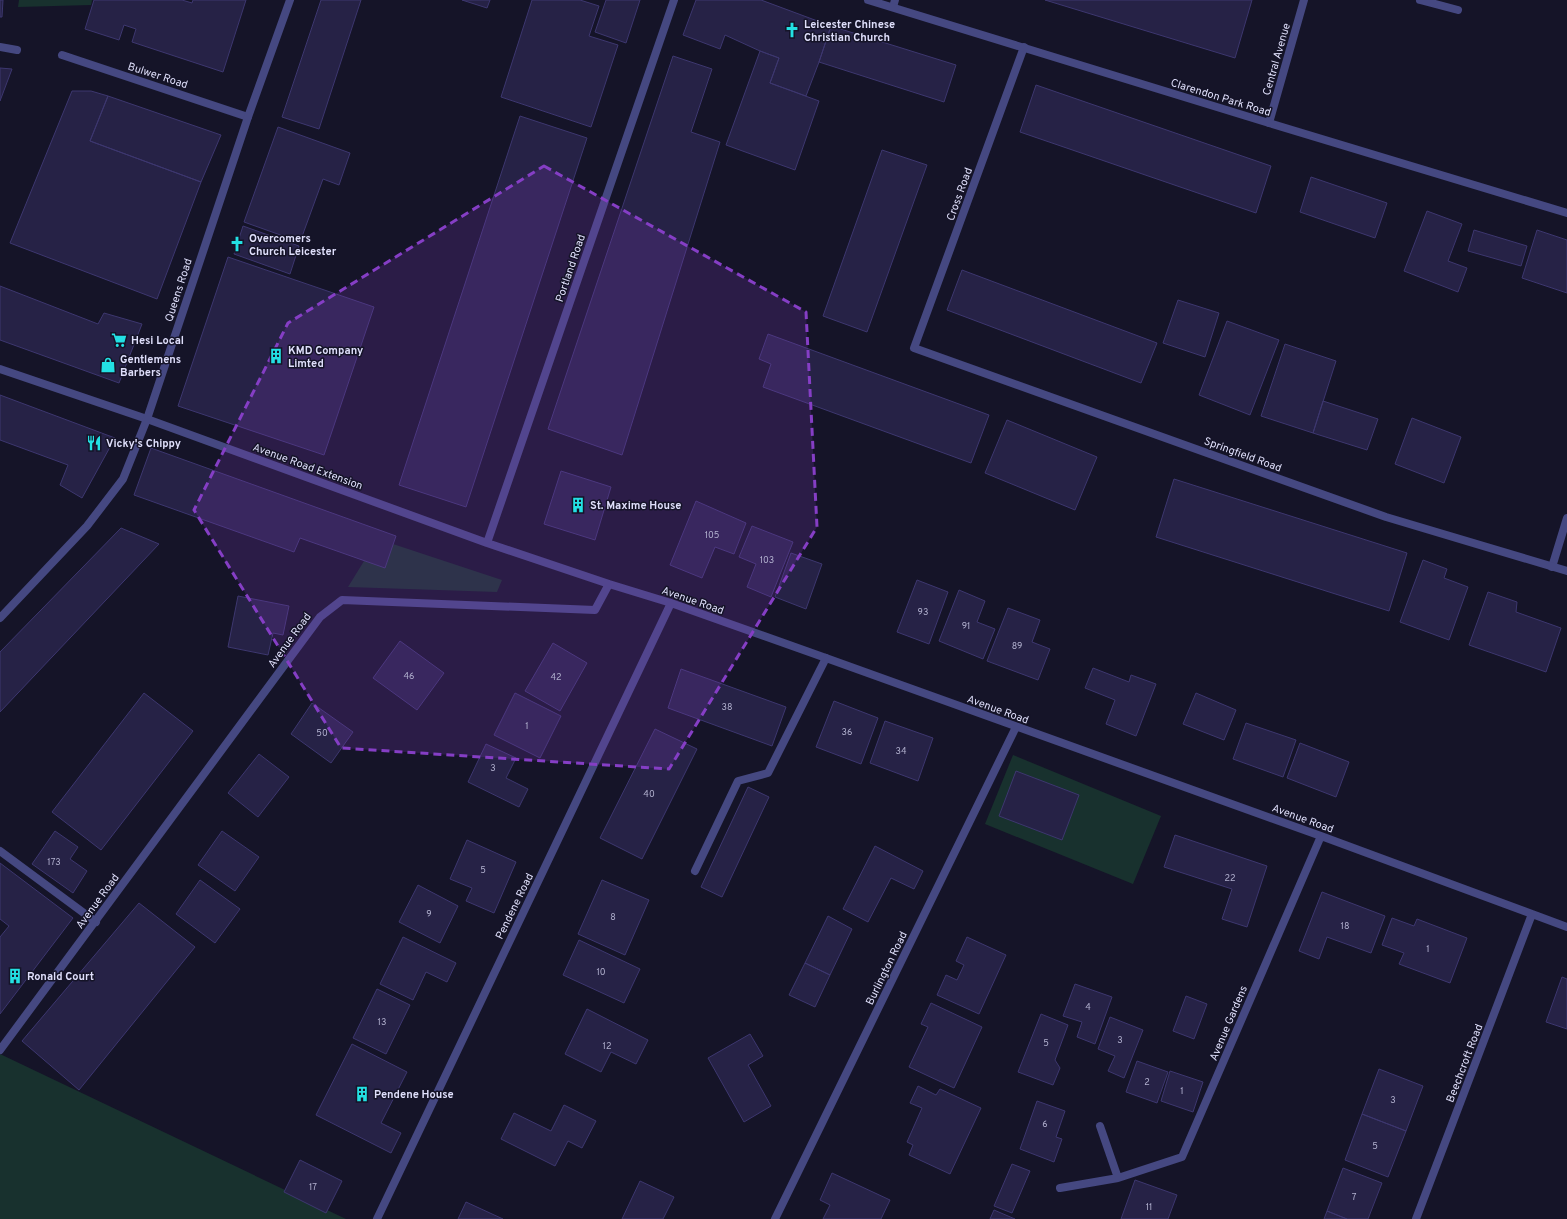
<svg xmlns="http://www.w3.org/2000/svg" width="1567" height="1219" font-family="Overpass,sans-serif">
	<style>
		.green { fill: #18312e }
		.building { fill: #262246; stroke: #3d376f }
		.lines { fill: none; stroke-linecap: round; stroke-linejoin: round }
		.service { stroke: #454881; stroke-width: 8 }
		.minor { stroke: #454881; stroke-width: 8 }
		.tertiary { stroke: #454881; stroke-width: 8 }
		.marked { fill: #853ec5; fill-opacity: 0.2; stroke: #853ec5; stroke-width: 3; stroke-dasharray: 8 5; stroke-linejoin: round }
		.labels { text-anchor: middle; stroke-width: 3; stroke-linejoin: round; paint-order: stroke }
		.number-label { font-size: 9px; fill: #b1b0ce }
		.poi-label { font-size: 11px; font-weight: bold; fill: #dfdffb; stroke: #151428; text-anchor: start }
		.street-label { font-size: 11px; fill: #dfdffb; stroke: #151428 }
	</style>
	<rect width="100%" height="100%" fill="#151428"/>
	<path class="green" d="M19,0H92L91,5L18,7Z
		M393,544L502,580L497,592L348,587L364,561Z
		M1013,755L1161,816L1133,884L985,824Z
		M0,1054L346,1219H0Z"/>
	<path class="building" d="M0,0H3L2,17H0Z
		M94,0H182L192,3L193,0H246L223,72L132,42L136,29L124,25L119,40L85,29Z
		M321,0H361L319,129L282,117Z
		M462,0H490L487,8Z
		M532,0H580L599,6L589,36L618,45L591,127L501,97Z
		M606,0H640L626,43L595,32Z
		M696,0H761L831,26L819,62L806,96L770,83L779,58L760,51L725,35L720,49L683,35Z
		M1045,0H1252L1235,58Z
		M831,26L956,65L944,102L819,62Z
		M760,51L779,58L770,83L819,101L795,170L726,145Z
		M673,56L712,69L691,132L720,142L622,455L548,429Z
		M0,68L12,69L0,101Z
		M1036,85L1271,166L1256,213L1020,132Z
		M72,91H91L108,96L90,141L201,182L157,299L10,243Z
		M108,96L221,135L201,182L90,141Z
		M520,116L587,138L466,507L399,485Z
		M278,127L350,153L339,185L323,179L300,242L244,222Z
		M882,150L927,165L867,332L823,316Z
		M1311,177L1387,203L1375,238L1300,212Z
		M1427,211L1462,224L1448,261L1467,268L1458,292L1404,271Z
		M243,226L299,246L290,274L234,254Z
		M1474,230L1527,246L1521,266L1468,251Z
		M1537,230L1567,240V293L1522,278Z
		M228,257L374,307L324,455L178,406Z
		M962,270L1157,343L1141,383L947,310Z
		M0,286L98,324L104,313L142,324L119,383L0,340Z
		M1178,300L1219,313L1205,357L1163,343Z
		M1227,321L1279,340L1250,415L1199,395Z
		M768,334L989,415L971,463L763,387L771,364L759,359Z
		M1285,344L1336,361L1313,433L1261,416Z
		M0,395L115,438L82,498L60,485L68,465L0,440Z
		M1323,401L1378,419L1367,450L1313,433Z
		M1412,418L1461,437L1444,483L1395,464Z
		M1007,420L1097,457L1075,510L985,473Z
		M151,448L396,536L385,568L300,538L294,552L134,495Z
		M561,471L611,487L595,540L544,524Z
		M1174,479L1407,553L1389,611L1156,537Z
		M696,501L746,523L734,554L715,547L702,578L670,565Z
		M752,526L793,542L771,597L747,587L756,564L739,557Z
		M121,528L159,544L0,712V652Z
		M791,553L822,564L806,609L775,597Z
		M1423,560L1447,569L1444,578L1468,587L1449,640L1400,622Z
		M917,580L948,592L929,644L897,632Z
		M959,590L985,601L977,622L995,629L983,659L939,641Z
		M1488,592L1517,602L1516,612L1561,628L1546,672L1469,645Z
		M238,596L289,606L283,635L273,633L268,655L228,647Z
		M1008,608L1040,620L1032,642L1050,649L1038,680L987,661Z
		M400,641L444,673L417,710L373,678Z
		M553,643L587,663L560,711L525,691Z
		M1093,668L1129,682L1131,675L1156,684L1136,736L1106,724L1115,700L1085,688Z
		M681,669L786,707L772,746L668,708Z
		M144,693L193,731L101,850L52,812Z
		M515,693L561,716L540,758L494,735Z
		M1196,693L1236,710L1224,740L1183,724Z
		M834,701L878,718L861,764L816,747Z
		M312,703L353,732L331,763L291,734Z
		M885,721L933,738L918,781L870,763Z
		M1246,723L1296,740L1283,777L1233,759Z
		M655,729L697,749L642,859L600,838Z
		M1300,743L1349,762L1336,797L1287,778Z
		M486,744L516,758L506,778L528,789L519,807L468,782Z
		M259,754L289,777L258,817L228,793Z
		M1016,771L1079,795L1062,840L999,816Z
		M748,787L769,797L722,897L701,887Z
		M55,831L78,847L70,859L87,871L73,893L32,864Z
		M222,831L259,857L235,891L198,865Z
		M1175,835L1267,866L1247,927L1222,919L1232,889L1164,867Z
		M467,840L516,862L494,913L466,901L472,888L450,879Z
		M875,846L923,871L914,889L891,878L868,922L843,909Z
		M0,863L73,918L0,1014V937L9,926L0,919Z
		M200,880L240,909L215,943L176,914Z
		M602,880L649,900L625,955L578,934Z
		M418,885L458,906L440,943L399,922Z
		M1322,892L1385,916L1371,953L1327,937L1319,959L1299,951Z
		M139,903L195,947L79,1090L22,1041Z
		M828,916L852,929L830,975L805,963Z
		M1392,918L1414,926L1417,919L1467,938L1450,983L1399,964L1404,953L1382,945Z
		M403,937L456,963L447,982L426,972L413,1000L380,984Z
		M967,937L1006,955L979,1014L937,995L946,975L957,980L964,965L956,961Z
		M579,940L640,969L624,1003L563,975Z
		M805,963L830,975L815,1007L789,995Z
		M1562,977L1567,979V1029L1546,1022Z
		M1075,984L1112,997L1095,1044L1077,1037L1082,1022L1063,1016Z
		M377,989L410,1005L386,1054L353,1038Z
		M1186,996L1207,1004L1194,1039L1173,1031Z
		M931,1003L982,1027L954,1088L909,1067L928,1027L921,1024Z
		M587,1009L648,1040L636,1064L611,1052L601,1072L565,1054Z
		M1041,1014L1068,1025L1055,1060L1060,1068L1053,1085L1018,1072Z
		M1110,1017L1143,1030L1124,1078L1108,1071L1115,1056L1098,1049Z
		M750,1034L763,1056L748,1065L771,1106L744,1122L708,1058Z
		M352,1044L407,1072L381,1123L401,1133L391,1153L316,1115Z
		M1137,1061L1168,1072L1157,1103L1126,1092Z
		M1379,1069L1423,1086L1406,1131L1362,1114Z
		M1170,1071L1203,1082L1193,1112L1161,1101Z
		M918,1086L936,1095L940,1089L981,1108L950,1174L909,1155L913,1145L907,1142L922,1108L910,1103Z
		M1037,1101L1065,1111L1056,1137L1062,1139L1054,1162L1020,1149Z
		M564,1105L596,1121L582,1148L568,1141L555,1166L501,1139L514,1113L551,1131Z
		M1362,1114L1406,1131L1388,1177L1345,1160Z
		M300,1160L342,1181L326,1213L284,1192Z
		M1012,1164L1030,1171L1012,1213L994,1206Z
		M1343,1168L1382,1183L1368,1219H1347L1327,1211Z
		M832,1173L890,1200L881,1219H823L830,1205L820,1200Z
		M1135,1180L1177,1195L1168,1219H1121Z
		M640,1181L674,1197L663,1219H622Z
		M466,1202L503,1219H458Z
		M994,1210L1015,1219H990Z
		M1327,1211L1347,1219H1324Z"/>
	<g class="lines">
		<path class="service" d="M1420,0L1458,10
			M1552,567L1567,518
			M0,851L96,922
			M695,871L738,781L768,773L826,658"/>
		<path class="minor" d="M893,7L895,0
			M0,47L17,50
			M1024,47L914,348L1386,517L1567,571
			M62,55L248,117
			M1269,123L1304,0
			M0,369L147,419L487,543L609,584
			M487,543L674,0
			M0,1050L320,617L342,600L595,610L609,584L671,603L826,658L1321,836L1567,927
			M1100,1126L1118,1178
			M1060,1188L1118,1178L1182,1157L1321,836
			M377,1219L671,603
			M775,1219L1016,727
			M1416,1219L1532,914"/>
		<path class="tertiary" d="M868,0L1269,123L1567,213
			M0,618L87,526L123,479L147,419L248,117L290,0"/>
	</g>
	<path class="marked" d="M544,166L806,312L817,527L669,769L341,748L194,510L288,323Z"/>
	<defs>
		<g id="church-bare" transform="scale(1.2)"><path d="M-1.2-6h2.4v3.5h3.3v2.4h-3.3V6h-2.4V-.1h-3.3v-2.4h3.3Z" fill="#23e0e3" stroke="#151428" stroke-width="2.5" paint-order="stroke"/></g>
		<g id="supermarket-bare" transform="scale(1.2)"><path d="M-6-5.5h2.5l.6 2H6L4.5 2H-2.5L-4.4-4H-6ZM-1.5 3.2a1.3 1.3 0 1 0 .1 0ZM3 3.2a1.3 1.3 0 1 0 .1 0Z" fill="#23e0e3" stroke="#151428" stroke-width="2.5" paint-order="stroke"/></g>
		<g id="building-bare" transform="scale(1.2)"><path d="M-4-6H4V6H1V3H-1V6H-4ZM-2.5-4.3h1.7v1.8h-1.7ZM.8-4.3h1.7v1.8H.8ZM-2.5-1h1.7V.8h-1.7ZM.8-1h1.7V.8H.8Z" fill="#23e0e3" stroke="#151428" stroke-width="2.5" paint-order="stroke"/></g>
		<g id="shop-bare" transform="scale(1.2)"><path d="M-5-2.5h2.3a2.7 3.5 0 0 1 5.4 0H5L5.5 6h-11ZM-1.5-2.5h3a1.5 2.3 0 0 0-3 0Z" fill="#23e0e3" stroke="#151428" stroke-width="2.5" paint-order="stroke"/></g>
		<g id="restaurant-bare" transform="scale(1.2)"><path d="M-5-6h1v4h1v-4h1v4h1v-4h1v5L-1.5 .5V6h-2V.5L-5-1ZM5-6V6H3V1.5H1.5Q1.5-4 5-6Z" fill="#23e0e3" stroke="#151428" stroke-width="2.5" paint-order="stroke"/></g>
	</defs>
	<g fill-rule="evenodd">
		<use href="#church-bare" x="792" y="30"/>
		<use href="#church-bare" x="237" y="244"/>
		<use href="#supermarket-bare" x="119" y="340"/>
		<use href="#building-bare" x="276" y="356"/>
		<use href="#shop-bare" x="108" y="365"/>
		<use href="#restaurant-bare" x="94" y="443"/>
		<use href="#building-bare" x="578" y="505"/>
		<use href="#building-bare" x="15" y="976"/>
		<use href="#building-bare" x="362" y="1094"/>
	</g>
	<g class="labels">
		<g class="number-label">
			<text x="712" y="538">105</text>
			<text x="767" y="563">103</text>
			<text x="923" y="615">93</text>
			<text x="966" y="629">91</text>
			<text x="1017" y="649">89</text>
			<text x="409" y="679">46</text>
			<text x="556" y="680">42</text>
			<text x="727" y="710">38</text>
			<text x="527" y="729">1</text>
			<text x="847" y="735">36</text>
			<text x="322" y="736">50</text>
			<text x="901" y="754">34</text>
			<text x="493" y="771">3</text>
			<text x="649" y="797">40</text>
			<text x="54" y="865">173</text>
			<text x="483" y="873">5</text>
			<text x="1230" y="881">22</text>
			<text x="429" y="917">9</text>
			<text x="613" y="920">8</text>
			<text x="1345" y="929">18</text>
			<text x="1428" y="952">1</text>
			<text x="601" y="975">10</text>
			<text x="1088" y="1010">4</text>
			<text x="382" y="1025">13</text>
			<text x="1120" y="1043">3</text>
			<text x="1046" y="1046">5</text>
			<text x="607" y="1049">12</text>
			<text x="1147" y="1085">2</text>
			<text x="1182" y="1094">1</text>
			<text x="1393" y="1103">3</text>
			<text x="1045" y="1127">6</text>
			<text x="1375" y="1149">5</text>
			<text x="313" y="1190">17</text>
			<text x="1354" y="1200">7</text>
			<text x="1149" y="1210">11</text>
		</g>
		<g class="poi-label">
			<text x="804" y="28">Leicester Chinese<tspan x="804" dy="13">Christian Church</tspan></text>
			<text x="249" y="242">Overcomers<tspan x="249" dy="13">Church Leicester</tspan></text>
			<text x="131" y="344">Hesi Local</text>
			<text x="288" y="354">KMD Company<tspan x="288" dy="13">Limted</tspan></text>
			<text x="120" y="363">Gentlemens<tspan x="120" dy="13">Barbers</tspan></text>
			<text x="106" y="447">Vicky's Chippy</text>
			<text x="590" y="509">St. Maxime House</text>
			<text x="27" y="980">Ronald Court</text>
			<text x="374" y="1098">Pendene House</text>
		</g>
		<g class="street-label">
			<text transform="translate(1276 59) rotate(-74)" y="4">Central Avenue</text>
			<text transform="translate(158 75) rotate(18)" y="4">Bulwer Road</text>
			<text transform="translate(1221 97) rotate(17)" y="4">Clarendon Park Road</text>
			<text transform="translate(959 194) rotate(-70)" y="4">Cross Road</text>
			<text transform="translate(570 268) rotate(-71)" y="4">Portland Road</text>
			<text transform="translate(178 290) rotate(-72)" y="4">Queens Road</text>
			<text transform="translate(1243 454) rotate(20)" y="4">Springfield Road</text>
			<text transform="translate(308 466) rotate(20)" y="4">Avenue Road Extension</text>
			<text transform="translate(693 600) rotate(19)" y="4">Avenue Road</text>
			<text transform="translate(289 640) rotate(-54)" y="4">Avenue Road</text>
			<text transform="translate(998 709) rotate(20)" y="4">Avenue Road</text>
			<text transform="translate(1303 818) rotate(20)" y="4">Avenue Road</text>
			<text transform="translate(97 901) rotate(-54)" y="4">Avenue Road</text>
			<text transform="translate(514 906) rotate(-64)" y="4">Pendene Road</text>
			<text transform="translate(886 968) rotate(-64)" y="4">Burlington Road</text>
			<text transform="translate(1228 1023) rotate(-67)" y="4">Avenue Gardens</text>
			<text transform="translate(1464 1063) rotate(-69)" y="4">Beechcroft Road</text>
		</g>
	</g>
</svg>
